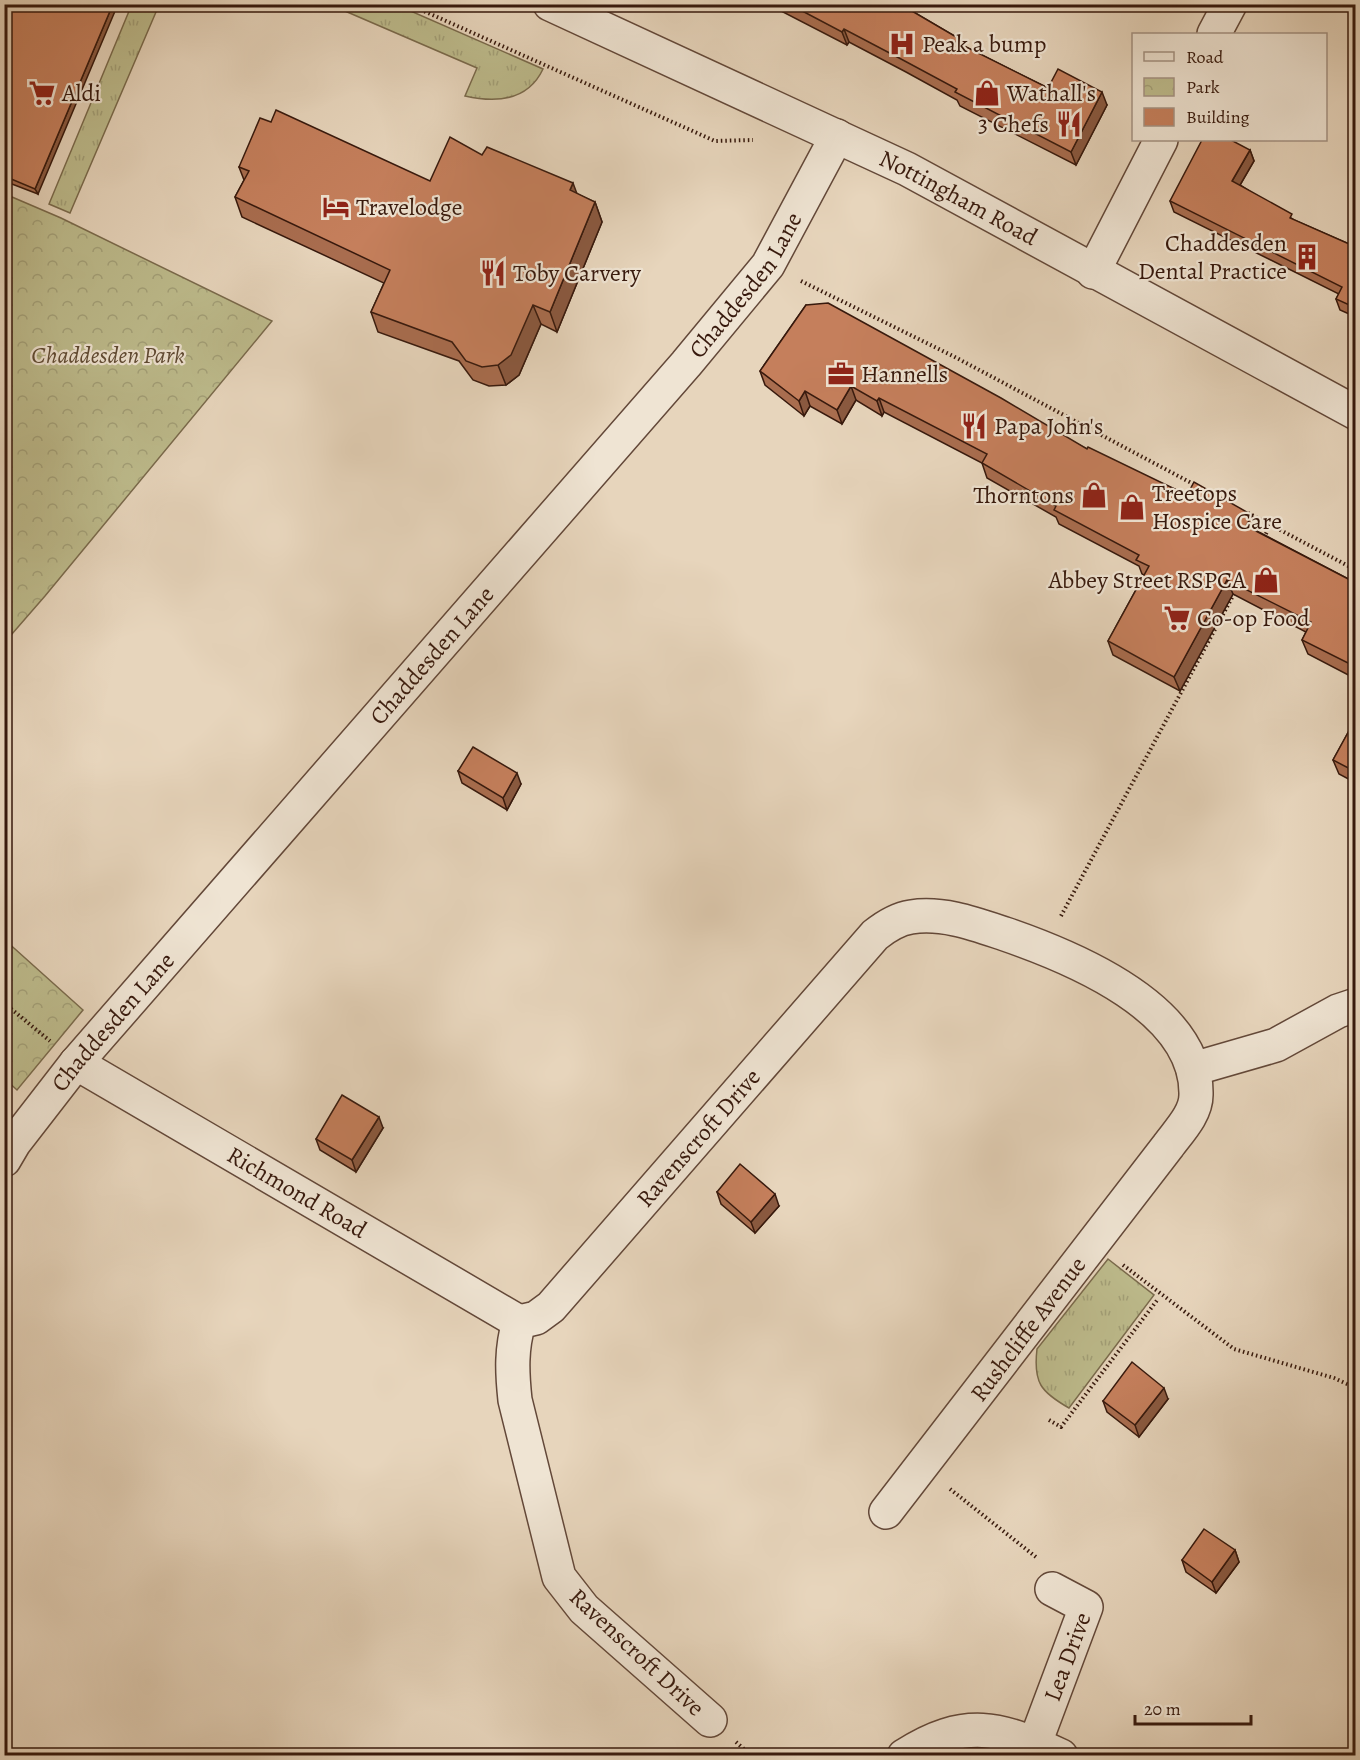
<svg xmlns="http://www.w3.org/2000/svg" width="1360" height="1760" font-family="Alegreya,serif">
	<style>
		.grass { fill: url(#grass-tufts); stroke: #7a6a4c; stroke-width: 1.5 }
		.park { fill: url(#park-crowns); stroke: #7a6a4c; stroke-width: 1.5 }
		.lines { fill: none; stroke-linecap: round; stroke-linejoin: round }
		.minor-casing { stroke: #634839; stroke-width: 36 }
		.path { stroke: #37190d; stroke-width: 4; stroke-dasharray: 1.5 3; stroke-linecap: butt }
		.minor { stroke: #efe4d3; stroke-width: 33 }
		.wall { fill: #a96d4f; stroke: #37190d; stroke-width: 1.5 }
		.shaded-wall { fill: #8a5940; stroke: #37190d; stroke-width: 1.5 }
		.building { fill: #c57f5c; stroke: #37190d; stroke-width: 1.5 }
		.labels { text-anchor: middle; stroke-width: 4.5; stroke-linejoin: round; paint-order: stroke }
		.poi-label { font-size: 24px; fill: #37190d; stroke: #efe4d3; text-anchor: start }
		.street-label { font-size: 24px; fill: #37190d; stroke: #efe4d3 }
		.park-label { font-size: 24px; font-style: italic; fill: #5f4a33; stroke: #efe4d3 }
	</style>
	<defs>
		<pattern id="grass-tufts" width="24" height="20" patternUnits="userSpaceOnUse" patternTransform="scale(1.5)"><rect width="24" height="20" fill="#bdbb8c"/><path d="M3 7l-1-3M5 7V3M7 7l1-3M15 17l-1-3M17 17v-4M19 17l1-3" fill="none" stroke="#a3a078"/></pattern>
		<pattern id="park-crowns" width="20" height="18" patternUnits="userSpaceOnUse" patternTransform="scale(1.5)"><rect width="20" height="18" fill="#bdbb8c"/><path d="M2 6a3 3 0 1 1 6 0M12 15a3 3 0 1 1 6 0" fill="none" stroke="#a3a078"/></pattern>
	</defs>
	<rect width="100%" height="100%" fill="#e7d5bc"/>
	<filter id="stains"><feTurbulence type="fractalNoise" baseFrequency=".00333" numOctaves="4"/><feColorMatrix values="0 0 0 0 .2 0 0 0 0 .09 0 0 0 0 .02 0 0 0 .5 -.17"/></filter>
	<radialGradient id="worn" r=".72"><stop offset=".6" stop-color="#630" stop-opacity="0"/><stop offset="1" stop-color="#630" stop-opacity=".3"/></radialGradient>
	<path class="grass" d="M132,4L159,5L70,213L49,204Z
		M331,5H397L543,69C528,101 496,103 465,96L477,68Z
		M1108,1259L1154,1295L1069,1408C1041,1392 1033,1383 1037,1349Z"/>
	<path class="park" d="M5,194L61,218L272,321L45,596L5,642Z
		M5,940L83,1010L17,1090L5,1079Z"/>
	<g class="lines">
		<g class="minor-casing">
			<g id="minor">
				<path id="s1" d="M550,4L907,169L1356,413"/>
				<path d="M1214,34L1230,4"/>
				<path d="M1093,272L1161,140"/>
				<path id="s2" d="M76,1063L519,1322"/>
				<path d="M1193,1069L1276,1045L1338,1011L1356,1005"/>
				<path id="s3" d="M4,1160L14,1143L76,1063L686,364L768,265L837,136"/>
				<path id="s4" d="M710,1720L584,1609L559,1577L515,1400C512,1372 511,1349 519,1322L536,1318L551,1307L875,935C885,927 898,919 911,917C943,912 975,924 1005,934C1072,957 1198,1008 1196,1095C1196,1114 1179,1131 1168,1146L886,1512"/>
				<path id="s5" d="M1035,1743L1086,1607L1052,1589"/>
				<path d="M904,1756C965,1717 1000,1727 1061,1756"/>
			</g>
		</g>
		<path class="path" d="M408,4L715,141L753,140
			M801,281L953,356L1197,486
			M1248,513L1356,570
			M1264,538L1270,525
			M1061,916L1235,592
			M4,1003L50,1041
			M1123,1265L1234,1349L1334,1378L1356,1388
			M1049,1420L1061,1427L1158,1299
			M950,1489L1036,1557
			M736,1742L752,1756"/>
		<use href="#minor" class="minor"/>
	</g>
	<path class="wall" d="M4,4L38,194L4,181Z
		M778,4H900L958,38L960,44L1048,88L1107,105L1076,165L960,106L957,100L906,72L849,42L847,45L781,11L779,5Z
		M1250,150L1254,161L1240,185L1294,220L1356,247V317L1340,310L1336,299L1339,294L1174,212L1170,201Z
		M482,155L577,194L595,202L602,222L557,332L541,324L519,375L506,385L489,386L473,380L459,361L378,332L371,312L384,283L242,217L235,197L244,180L239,167L430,181Z
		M806,305L1087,449L1187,495L1252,515L1258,529L1257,531L1356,583V679L1308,654L1302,640L1306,632L1233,594L1180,691L1113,655L1108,641L1144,575L1142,574L1139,566L1059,524L1056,517L987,478L982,463L884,412L882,416L856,400L842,424L810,406L804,416L765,385L760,371Z
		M1356,718V783L1339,774L1333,760Z
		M458,771L521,784L507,810L462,783Z
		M383,1128L356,1172L320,1150L316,1139Z
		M717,1192L779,1206L755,1233L721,1204Z
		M1168,1399L1139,1437L1107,1412L1103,1401Z
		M1235,1550L1239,1562L1216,1593L1186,1572L1182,1560Z"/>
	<path class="shaded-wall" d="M113,4H118L38,194L35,189Z
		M844,29L849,42L847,45L842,32Z
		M1102,92L1107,105L1076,165L1071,152Z
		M1250,150L1254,161L1236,192L1232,181Z
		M573,183L580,202L570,190Z
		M595,202L602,222L557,332L550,312Z
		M533,305L541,324L519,375L506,385L498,365Z
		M851,386L856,400L842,424L837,410Z
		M805,391L810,406L804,416L799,401Z
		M879,398L884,412L882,416L877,401Z
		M1252,515L1258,529L1252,540L1246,526Z
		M1227,580L1233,594L1180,691L1174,677Z
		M517,773L521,784L507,810L503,798Z
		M379,1117L383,1128L356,1172L352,1160Z
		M775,1194L779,1206L755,1233L751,1222Z
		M1164,1388L1168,1399L1139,1437L1135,1425Z
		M1235,1550L1239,1562L1216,1593L1212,1582Z"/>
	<path class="building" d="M4,4H113L35,189L4,176Z
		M789,4H900L958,38L956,42L1048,88L1058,69L1102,92L1071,152L955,92L957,89L901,59L844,29L842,32Z
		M276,110L430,181L450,137L482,155L487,147L573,183L570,190L595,202L550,312L533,305L511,355L498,365L482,367L466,361L452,342L371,312L390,270L235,197L249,171L239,167L260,118L271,122Z
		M1202,140H1231L1250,150L1232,181L1292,214L1290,218L1356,247V308L1336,299L1342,287L1170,201Z
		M828,303L1001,398L1087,449L1088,447L1187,495L1194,482L1252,515L1246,526L1356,583V667L1302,640L1311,622L1227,580L1174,677L1108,641L1149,566L1136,560L1139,555L1054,510L1056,506L982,463L987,454L879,398L877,401L851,386L837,410L805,391L799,401L760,371L806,305Z
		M1356,718V772L1333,760Z
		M473,747L517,773L503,798L458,771Z
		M342,1095L379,1117L352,1160L316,1139Z
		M740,1164L775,1194L751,1222L717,1192Z
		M1132,1362L1164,1388L1135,1425L1103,1401Z
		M1204,1529L1235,1550L1212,1582L1182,1560Z"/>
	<defs>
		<g id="hospital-bare" transform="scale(2.07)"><path d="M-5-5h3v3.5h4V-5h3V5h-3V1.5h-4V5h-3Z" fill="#8f2418" stroke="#efe4d3" stroke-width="2.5" paint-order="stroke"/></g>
		<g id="supermarket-bare" transform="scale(2.07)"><path d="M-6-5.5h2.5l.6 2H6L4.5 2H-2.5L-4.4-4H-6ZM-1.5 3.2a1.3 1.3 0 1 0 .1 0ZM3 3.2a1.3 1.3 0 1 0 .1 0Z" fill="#8f2418" stroke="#efe4d3" stroke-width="2.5" paint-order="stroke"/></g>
		<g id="shop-bare" transform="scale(2.07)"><path d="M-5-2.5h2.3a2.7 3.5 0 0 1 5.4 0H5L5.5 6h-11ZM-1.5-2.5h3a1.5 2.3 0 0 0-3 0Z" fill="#8f2418" stroke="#efe4d3" stroke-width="2.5" paint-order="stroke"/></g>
		<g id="restaurant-bare" transform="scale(2.07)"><path d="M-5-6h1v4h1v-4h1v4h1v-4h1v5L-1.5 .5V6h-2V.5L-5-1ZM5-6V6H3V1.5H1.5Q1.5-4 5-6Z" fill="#8f2418" stroke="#efe4d3" stroke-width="2.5" paint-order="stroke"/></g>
		<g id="hotel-bare" transform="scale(2.07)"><path d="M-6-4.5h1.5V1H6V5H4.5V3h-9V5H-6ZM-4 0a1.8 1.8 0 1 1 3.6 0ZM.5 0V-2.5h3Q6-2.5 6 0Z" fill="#8f2418" stroke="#efe4d3" stroke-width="2.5" paint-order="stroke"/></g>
		<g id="building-bare" transform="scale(2.07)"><path d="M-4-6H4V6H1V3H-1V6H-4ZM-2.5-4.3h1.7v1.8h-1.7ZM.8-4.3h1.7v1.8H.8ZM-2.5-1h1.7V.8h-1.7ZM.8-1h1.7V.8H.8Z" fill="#8f2418" stroke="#efe4d3" stroke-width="2.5" paint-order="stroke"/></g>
		<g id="office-bare" transform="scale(2.07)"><path d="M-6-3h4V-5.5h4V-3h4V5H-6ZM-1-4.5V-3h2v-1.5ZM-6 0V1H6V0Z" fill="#8f2418" stroke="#efe4d3" stroke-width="2.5" paint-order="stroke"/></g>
	</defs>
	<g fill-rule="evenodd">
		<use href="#hospital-bare" x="902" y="44"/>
		<use href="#supermarket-bare" x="42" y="93"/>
		<use href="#shop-bare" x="987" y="93"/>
		<use href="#restaurant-bare" x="1069" y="124"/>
		<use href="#hotel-bare" x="336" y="207"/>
		<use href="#building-bare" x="1307" y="257"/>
		<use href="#restaurant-bare" x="493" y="273"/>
		<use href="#office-bare" x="841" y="374"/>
		<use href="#restaurant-bare" x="974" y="426"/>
		<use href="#shop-bare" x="1094" y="495"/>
		<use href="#shop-bare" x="1132" y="507"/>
		<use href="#shop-bare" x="1266" y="580"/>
		<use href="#supermarket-bare" x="1177" y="618"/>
	</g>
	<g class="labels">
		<g class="poi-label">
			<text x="922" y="52">Peak a bump</text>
			<text x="62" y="101">Aldi</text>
			<text x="1007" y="101">Wathall's</text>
			<text x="1049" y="132" text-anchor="end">3 Chefs</text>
			<text x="356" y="215">Travelodge</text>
			<text x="1287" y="251" text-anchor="end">Chaddesden<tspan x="1287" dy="28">Dental Practice</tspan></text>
			<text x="513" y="281">Toby Carvery</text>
			<text x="861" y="382">Hannells</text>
			<text x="994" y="434">Papa John's</text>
			<text x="1152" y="501">Treetops<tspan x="1152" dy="28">Hospice Care</tspan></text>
			<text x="1074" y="503" text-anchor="end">Thorntons</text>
			<text x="1246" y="588" text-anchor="end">Abbey Street RSPCA</text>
			<text x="1197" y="626">Co-op Food</text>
		</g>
		<g class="street-label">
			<text dy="8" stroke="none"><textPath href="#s1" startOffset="452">Nottingham Road</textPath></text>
			<text dy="8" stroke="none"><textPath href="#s3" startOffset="1148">Chaddesden Lane</textPath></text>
			<text dy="8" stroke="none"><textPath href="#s3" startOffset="662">Chaddesden Lane</textPath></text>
			<text dy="8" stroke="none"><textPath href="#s3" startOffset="176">Chaddesden Lane</textPath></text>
			<text dy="8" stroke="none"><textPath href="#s4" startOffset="730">Ravenscroft Drive</textPath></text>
			<text dy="8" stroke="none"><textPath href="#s2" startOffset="256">Richmond Road</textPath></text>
			<text transform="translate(1028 1329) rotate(-53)" y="8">Rushcliffe Avenue</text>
			<text transform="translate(637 1652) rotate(43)" y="8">Ravenscroft Drive</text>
			<text dy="8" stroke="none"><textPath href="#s5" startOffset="92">Lea Drive</textPath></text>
		</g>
		<g class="park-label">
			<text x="108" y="363">Chaddesden Park</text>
		</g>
	</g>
	<rect width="1360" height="1760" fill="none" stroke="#e7d5bc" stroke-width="24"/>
	<rect x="6" y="6" width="1348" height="1748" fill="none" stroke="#37190d" stroke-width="3"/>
	<rect x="12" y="12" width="1336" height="1736" fill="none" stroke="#37190d" stroke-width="1.5"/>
	<rect x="1132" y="33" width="195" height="108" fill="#efe4d3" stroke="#a59384" stroke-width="1.5"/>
	<rect x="1144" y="52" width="30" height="9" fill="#efe4d3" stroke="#a59384" stroke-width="1.5"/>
	<text x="1186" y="63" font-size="18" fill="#37190d">Road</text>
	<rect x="1144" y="78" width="30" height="18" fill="url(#park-crowns)" stroke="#a59384" stroke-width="1.5"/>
	<text x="1186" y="93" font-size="18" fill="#37190d">Park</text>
	<rect x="1144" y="108" width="30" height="18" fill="#c57f5c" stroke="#a59384" stroke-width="1.5"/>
	<text x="1186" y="123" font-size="18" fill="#37190d">Building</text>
	<path d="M1135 1715v9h116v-9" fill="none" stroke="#37190d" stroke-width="3"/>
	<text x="1144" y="1715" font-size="18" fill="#37190d" stroke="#efe4d3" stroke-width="4.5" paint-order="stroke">20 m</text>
	<rect width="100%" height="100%" filter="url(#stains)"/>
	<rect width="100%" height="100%" fill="url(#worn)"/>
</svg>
